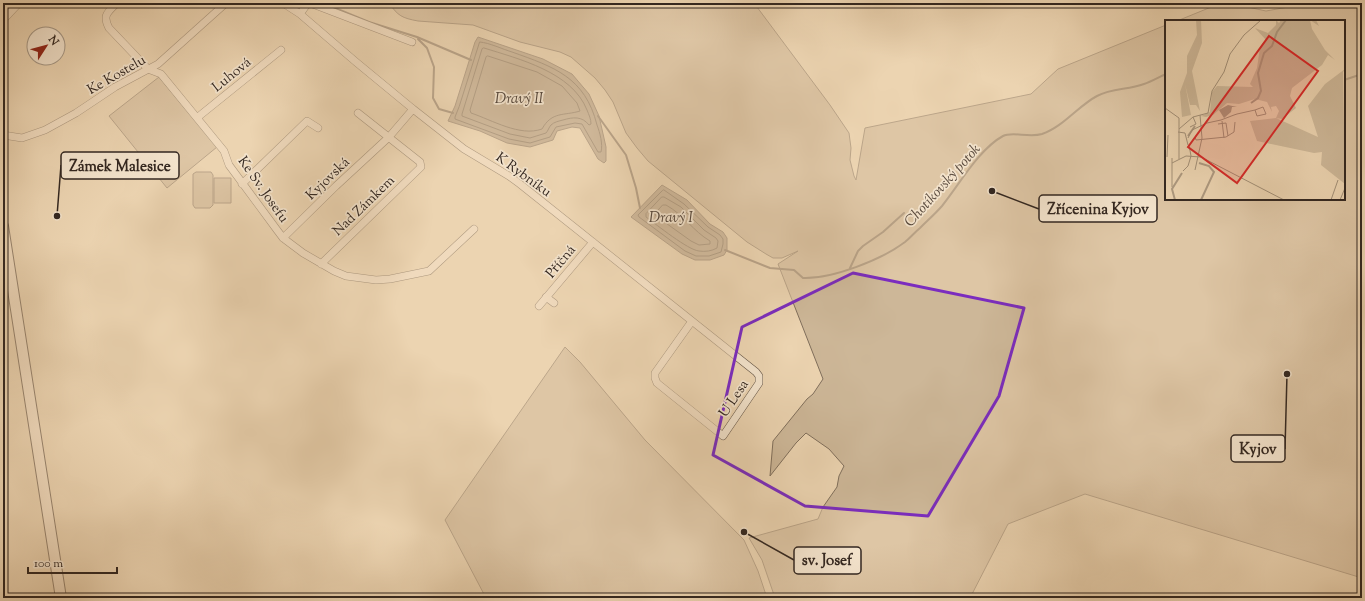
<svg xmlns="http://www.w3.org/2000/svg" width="1365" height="601" font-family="'Sorts Mill Goudy',serif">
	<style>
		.green { fill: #cdb798; stroke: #806f5c }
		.water { fill: #ad9980; stroke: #7c6b5a }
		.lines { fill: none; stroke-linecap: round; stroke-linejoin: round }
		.shore { stroke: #706050; stroke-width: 1 }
		.stream { stroke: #7c6b5a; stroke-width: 2 }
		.street-casing { stroke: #615244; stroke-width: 8 }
		.secondary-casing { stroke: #332720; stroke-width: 12 }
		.street { stroke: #f3e3cc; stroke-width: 7 }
		.secondary { stroke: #f3e3cc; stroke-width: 10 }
		.marked { fill: none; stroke: #7b2cbf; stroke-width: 3; stroke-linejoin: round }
		.labels { text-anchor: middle; stroke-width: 3.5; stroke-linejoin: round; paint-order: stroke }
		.street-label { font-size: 14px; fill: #332720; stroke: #f3e3cc }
		.water-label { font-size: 15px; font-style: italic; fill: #58493d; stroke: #f3e3cc }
		.inset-river { fill: none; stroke: #ad9980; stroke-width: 2 }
		.inset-road { fill: none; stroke: #a28f77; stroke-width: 1 }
		.view { fill: #d62828; fill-opacity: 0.15; stroke: #d62828; stroke-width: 2 }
		.inset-edge { fill: none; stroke: #332720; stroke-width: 2 }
		.leader { fill: none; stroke: #332720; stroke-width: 1.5 }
		.callout-dot { fill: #332720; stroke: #f3e3cc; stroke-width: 1.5 }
		.callout { fill: #f3e3cc; stroke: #332720; stroke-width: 1.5 }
		.callout-label { font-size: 15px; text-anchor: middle; font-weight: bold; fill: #332720 }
	</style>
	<rect width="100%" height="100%" fill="#ecd4b1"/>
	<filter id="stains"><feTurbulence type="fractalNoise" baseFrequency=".005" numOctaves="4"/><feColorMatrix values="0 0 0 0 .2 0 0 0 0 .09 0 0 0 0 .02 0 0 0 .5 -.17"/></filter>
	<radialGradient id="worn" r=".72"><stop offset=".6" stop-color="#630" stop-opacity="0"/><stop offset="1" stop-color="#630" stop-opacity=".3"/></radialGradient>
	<path class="green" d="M389,3H754L830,105L849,133L851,148L850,160L854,176L856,180L865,128L1031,94L1058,69L1166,25V199H1344V21H1177L1221,3H1229L1266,11L1311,3H1362V578L1085,494L1008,524L970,598H783L774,595L762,560L749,538L818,519L823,507L837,487L839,476L844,466L829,449L806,433L796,443L770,476L773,441L807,399L813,394L823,379L778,264L798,251L782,258H773L766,254L747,242L648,161L637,148L626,133L613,102L605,90L595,78L571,57L560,52L520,42L473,25L418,21C402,18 398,16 389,3Z
		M159,77L217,147L167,188L109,116Z
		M196,172H211L213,175V205L210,208H195L193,205V174Z
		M214,178H231V203H214Z
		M565,347L580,362L645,440L744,540L758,571L767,598H486L445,520Z"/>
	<path class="water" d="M478,37L543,59L572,74L589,94L599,116L606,147V161L604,163L598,159L580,128L572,127L557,131L553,140L530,147L507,143L480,131L448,121L455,106L475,42Z
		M662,185L687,200L710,224L723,232L727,238V250L724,255L710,260H695L682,254L631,217Z"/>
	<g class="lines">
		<path class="shore" d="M480,42C490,43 502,49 512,52C554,67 585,77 597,125C600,133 603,144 601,152H598L582,124L575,123L556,127L550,137L530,143L509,139L455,119V117L459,107Z
			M484,48C519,59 572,72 587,110C589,115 591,119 591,124L589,125C582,116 573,117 563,120C559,121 554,122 551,125C549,127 548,131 546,133L530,138L510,134L462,116V114L482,49Z
			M488,56L537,72L562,86L577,103L580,111C564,116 552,111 542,129C520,137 492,120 471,113L470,110L486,57Z
			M664,190L684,204L708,227L720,235L723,239V244L721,252L709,256H696L685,251L639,217L638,215L662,191Z
			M662,197H664L681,207L704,230L716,238L718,241L717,248C712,251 705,252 699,251C688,250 657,225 646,217V214Z
			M663,205H666C684,215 693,231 710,241V244L699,245L691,241L656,216L655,214Z"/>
		<path class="stream" d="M323,3L369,22L417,37L471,60
			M3,10L11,3
			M418,39L427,48L434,67L433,98L439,109L453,113
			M1344,80L1362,74
			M598,116L626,155L636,188L640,208
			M725,250L770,268L794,270L803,278C832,279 881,260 905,242C910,238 915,232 920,228C927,221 935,214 942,206C959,185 979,149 1003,136C1012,131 1029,138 1042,134C1063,127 1078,106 1097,96C1112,88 1128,90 1144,84C1151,82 1159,77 1166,74
			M850,268L858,251L863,246L883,232L904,213"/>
		<g class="street-casing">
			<path id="street" d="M117,3C108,12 102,15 109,28L148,69L161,74L224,151L229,165L277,230L283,238L303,253L334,271L346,276L376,280L390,279L429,271L474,229
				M283,3L300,14L356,62L413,109L464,149L509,176L520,184L756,372L759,376V383L723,436L657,383L655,378V373L692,321
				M310,3L412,42
				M300,14L308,3
				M3,20L19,3
				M198,117L281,50
				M3,135L22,138L45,130L76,113L115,87L158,64L226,3
				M242,184L307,121L318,128
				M283,238L336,186L389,137L413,109
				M321,264L421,167L420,162L358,113
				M546,297L554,303
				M539,306L593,242"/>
		</g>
		<g class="secondary-casing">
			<path id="secondary" d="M3,226L61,598"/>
		</g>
		<use href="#street" class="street"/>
		<use href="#secondary" class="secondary"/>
	</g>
	<path d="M0 0H1365V601H0ZM853,273L1024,308L999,396L928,516L805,506L713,455L742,327Z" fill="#ecd4b1" fill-opacity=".55" fill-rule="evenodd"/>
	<path class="marked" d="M853,273L1024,308L999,396L928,516L805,506L713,455L742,327Z"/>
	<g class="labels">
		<g class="street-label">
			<text transform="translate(116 74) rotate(-30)" y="5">Ke Kostelu</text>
			<text transform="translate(231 74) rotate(-39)" y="5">Luhová</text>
			<text transform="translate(524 174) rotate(36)" y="5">K Rybníku</text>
			<text transform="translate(327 178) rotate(-44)" y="5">Kyjovská</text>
			<text transform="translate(264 189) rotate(55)" y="5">Ke Sv. Josefu</text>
			<text transform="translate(363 205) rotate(-44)" y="5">Nad Zámkem</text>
			<text transform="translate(560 261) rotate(-50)" y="5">Příčná</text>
			<text transform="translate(733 398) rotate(-56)" y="5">U Lesa</text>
		</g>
		<g class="water-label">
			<text x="519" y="103">Dravý II</text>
			<text transform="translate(942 185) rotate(-48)" y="5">Chotíkovský potok</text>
			<text x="671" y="222">Dravý I</text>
		</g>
	</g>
	<g transform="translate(1165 20)">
		<rect width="180" height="180" fill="#ecd4b1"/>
		<path d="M31,0H36L37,23L27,51L35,91L31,85H25L20,64L26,95L17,97L15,72L22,53V36L32,15ZM111,0L114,3L116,0H151L154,6L145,0L147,9L160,30L170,40L163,35L157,45L127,68L125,76L131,88L117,99L111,98L114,91L111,86L106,87L107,92L102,82L90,79L74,84L62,83L48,95L41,97L36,96L45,92L47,72L52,66L88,67L85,64L92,48L95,27L101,20L90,8L103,13L111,5ZM180,49L178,52L180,164L156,145L157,132L149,133L92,121L85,101L111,98L153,117L143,86L160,64Z" fill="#cdb798"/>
		<path d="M63,85L72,87H67L66,92L59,98L54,90Z" fill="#ad9980"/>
		<path class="inset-river" d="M86,83L93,78L96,71L93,53L99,33L107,26L112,12L121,0M23,116L30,106M34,143L44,146L49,152L36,180M10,180L7,169L17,153"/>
		<path class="inset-road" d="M0,88L14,98V109M57,101L59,118M53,104L61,103L63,116M25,107L31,104L28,97M13,112L20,113L23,125M30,117L31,120L61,117L69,112L70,102M23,118L27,110L42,103L56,100L69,95L72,94L90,90L98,87L101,94L92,96L90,90M2,137L3,115M14,139V109L28,97L43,93L47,71L59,52L65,34L79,15L96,0M7,143L21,136L36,137L119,180M30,150L37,118L35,95M18,151L23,146L26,136L24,125M7,167V138M166,180L173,160M175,180L180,168"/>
		<path class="view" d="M104,16L153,51L72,163L23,127Z"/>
		<rect width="180" height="180" class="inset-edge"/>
	</g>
	<path class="leader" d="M57 216L61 165M992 191L1039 209M1287 374L1285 449M744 532L794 560"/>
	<g class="callout-dot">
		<circle cx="57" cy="216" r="4"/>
		<circle cx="992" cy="191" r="4"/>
		<circle cx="1287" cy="374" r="4"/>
		<circle cx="744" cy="532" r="4"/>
	</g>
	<g class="callout">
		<rect x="61" y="152" width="118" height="27" rx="4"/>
		<rect x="1039" y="195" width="118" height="27" rx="4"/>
		<rect x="1231" y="435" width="54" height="27" rx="4"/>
		<rect x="794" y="547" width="67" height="27" rx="4"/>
	</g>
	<g class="callout-label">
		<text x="120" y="171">Zámek Malesice</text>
		<text x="1098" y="214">Zřícenina Kyjov</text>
		<text x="1258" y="454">Kyjov</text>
		<text x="827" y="565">sv. Josef</text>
	</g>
	<rect width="1365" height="601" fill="none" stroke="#ecd4b1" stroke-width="16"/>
	<rect x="4" y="4" width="1357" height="593" fill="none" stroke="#332720" stroke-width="2"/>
	<rect x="8" y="8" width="1349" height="585" fill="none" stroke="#332720"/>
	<g transform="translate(46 46) rotate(54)"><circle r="19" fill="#f3e3cc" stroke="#a69887"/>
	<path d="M0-3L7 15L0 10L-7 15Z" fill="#8f2418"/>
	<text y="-6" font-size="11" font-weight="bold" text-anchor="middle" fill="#332720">N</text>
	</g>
	<path d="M28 567v6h89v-6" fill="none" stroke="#332720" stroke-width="2"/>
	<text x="34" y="567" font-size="12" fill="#332720" stroke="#f3e3cc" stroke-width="3" paint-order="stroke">100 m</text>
	<rect width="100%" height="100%" filter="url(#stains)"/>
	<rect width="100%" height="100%" fill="url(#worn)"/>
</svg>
